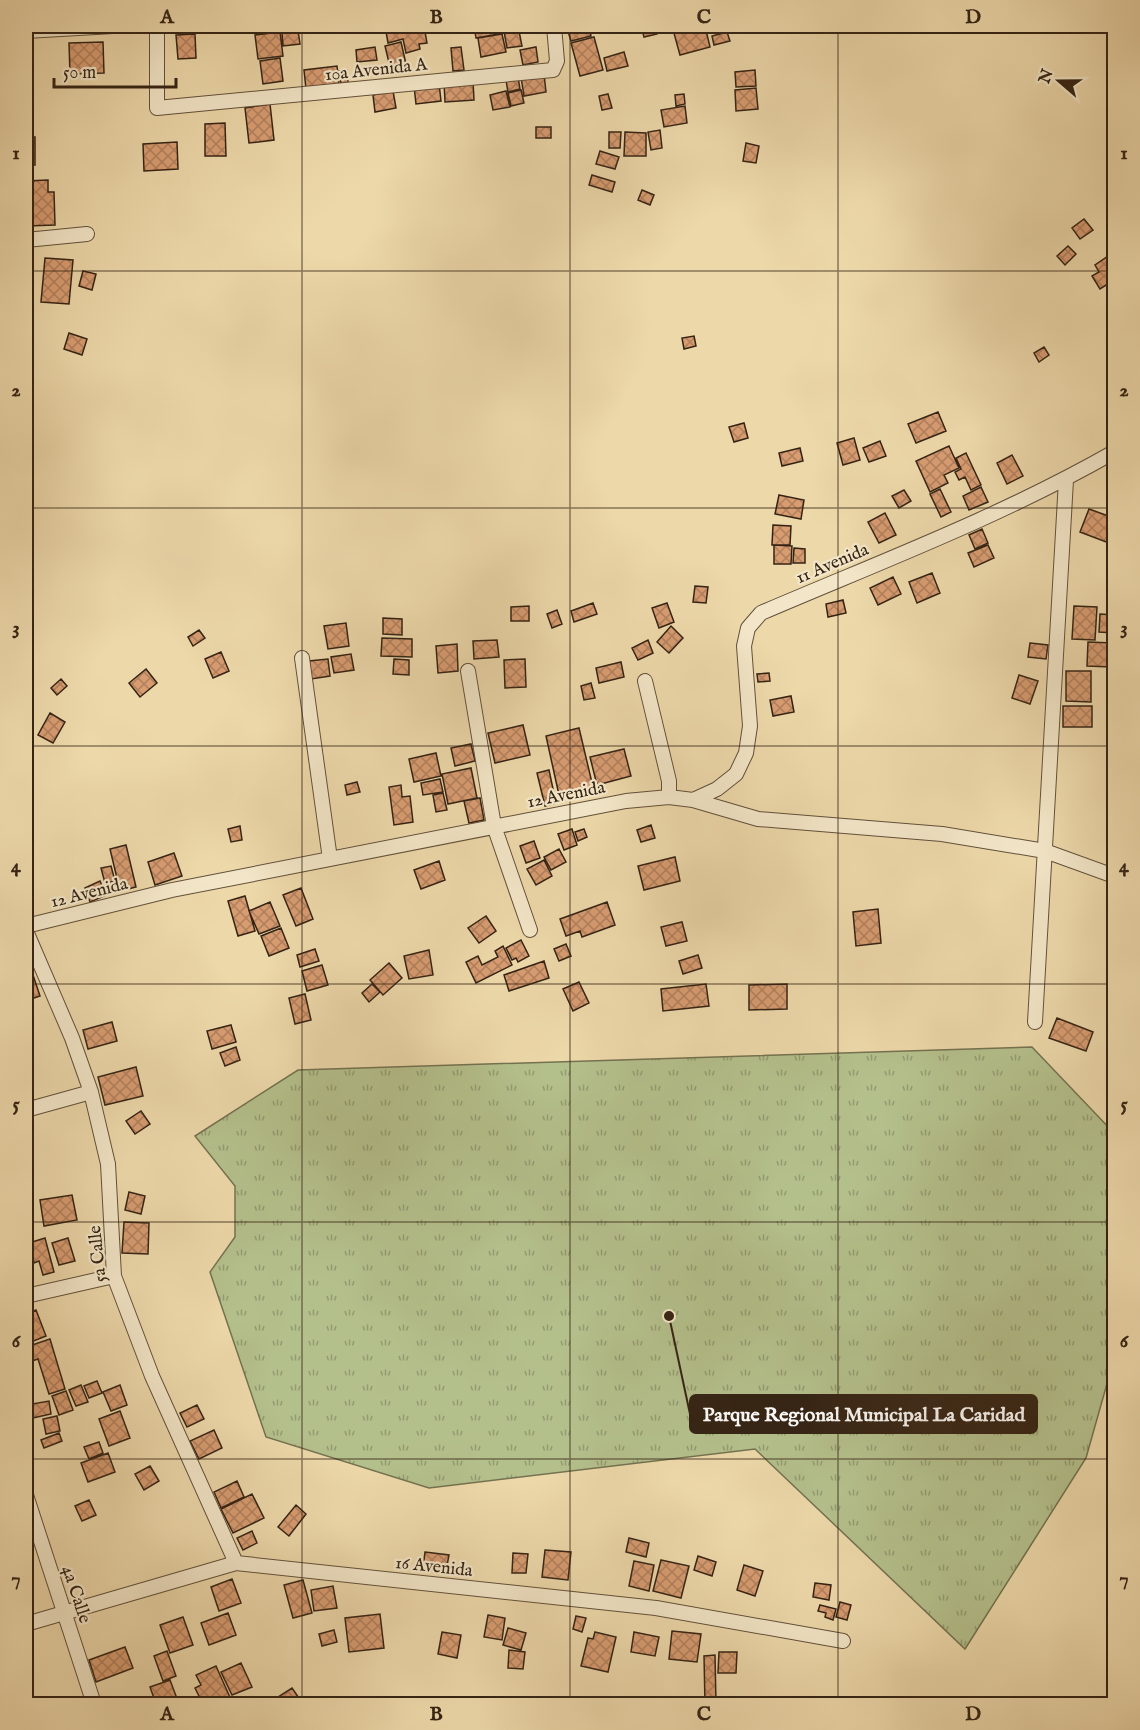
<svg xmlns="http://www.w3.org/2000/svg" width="1140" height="1730" font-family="'IM FELL English',serif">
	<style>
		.grass { fill: url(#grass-tufts); stroke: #747250; stroke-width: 1.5 }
		.building { fill: url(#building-cross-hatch); stroke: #342314; stroke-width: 1.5 }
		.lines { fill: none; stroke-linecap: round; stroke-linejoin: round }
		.street-casing { stroke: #62503a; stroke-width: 16 }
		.street { stroke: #f3e6c8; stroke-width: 14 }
		.grid { fill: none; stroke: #342314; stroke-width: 1.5; stroke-opacity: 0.55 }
		.labels { text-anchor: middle; stroke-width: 4.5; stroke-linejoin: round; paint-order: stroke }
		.street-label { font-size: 18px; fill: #342314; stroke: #f3e6c8 }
		.leader { fill: none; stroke: #342314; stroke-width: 2 }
		.callout-dot { fill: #342314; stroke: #f3e6c8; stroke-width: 2 }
		.callout { fill: #342314; stroke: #342314; stroke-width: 2 }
		.callout-label { font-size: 20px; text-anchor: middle; font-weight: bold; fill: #fff }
		.neatline { fill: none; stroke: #342314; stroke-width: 2 }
		.grid-label { font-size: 20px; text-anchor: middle; font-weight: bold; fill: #342314 }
	</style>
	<defs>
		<pattern id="grass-tufts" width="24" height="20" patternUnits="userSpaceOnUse" patternTransform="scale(1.5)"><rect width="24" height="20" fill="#b4c08c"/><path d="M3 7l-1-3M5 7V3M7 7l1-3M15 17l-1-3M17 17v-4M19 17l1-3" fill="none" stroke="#939c71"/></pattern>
		<pattern id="building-cross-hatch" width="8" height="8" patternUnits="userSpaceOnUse" patternTransform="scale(1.5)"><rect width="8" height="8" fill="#d89c71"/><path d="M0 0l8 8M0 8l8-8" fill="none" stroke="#b07f5c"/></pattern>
	</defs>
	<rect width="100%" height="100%" fill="#edd8aa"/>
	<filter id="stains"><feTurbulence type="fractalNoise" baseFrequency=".00333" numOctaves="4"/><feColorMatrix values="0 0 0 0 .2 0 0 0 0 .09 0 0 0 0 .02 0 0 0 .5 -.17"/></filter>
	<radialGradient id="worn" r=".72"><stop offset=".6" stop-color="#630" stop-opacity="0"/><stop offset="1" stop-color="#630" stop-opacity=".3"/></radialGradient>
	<path class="grass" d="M1032,1047L1114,1133V1359L1086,1458L965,1649L755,1449L429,1488L266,1437L210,1272L235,1237V1186L195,1136L298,1070Z"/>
	<path class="building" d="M385,26H424L427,43L419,44L420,49L406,53L403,39L388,43Z
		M474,26H498L499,34L476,38Z
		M503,26H518L522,46L507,48Z
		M576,26H589L591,36L571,41L567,28Z
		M641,26H655L657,34L644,37Z
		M672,26H705L710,47L680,55Z
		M298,30L300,44L283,46L282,32Z
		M280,32L283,56L258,59L255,35Z
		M727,32L730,41L714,45L712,36Z
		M195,34L196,58L178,59L176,35Z
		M502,34L506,52L481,57L478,38Z
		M594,37L603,70L580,76L571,43Z
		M103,42L104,73L70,74L69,43Z
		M401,42L406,64L390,67L385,46Z
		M375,47L377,60L357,62L356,50Z
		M461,47L464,70L453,71L451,48Z
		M536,47L538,62L523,65L520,50Z
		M624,52L628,66L607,71L604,58Z
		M280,58L283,81L263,84L260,61Z
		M337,66L339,84L306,89L304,70Z
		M347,70L348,83L341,84L339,71Z
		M755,70L756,86L736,87L735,72Z
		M544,74L546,92L524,96L521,77Z
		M518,77L520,89L508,92L506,80Z
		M473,81L474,100L445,102L444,82Z
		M439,83L441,101L416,104L414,86Z
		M756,88L758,109L736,111L735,90Z
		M521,90L524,103L511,106L508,93Z
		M393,91L396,108L375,112L373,95Z
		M506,91L510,107L493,110L490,95Z
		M608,94L612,108L602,110L599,96Z
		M684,94L685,104L676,106L675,95Z
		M270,104L274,140L249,143L245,108Z
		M685,106L687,123L664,127L661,110Z
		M225,123L226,156H205V124Z
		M536,127H551V138H536Z
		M660,130L662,148L651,150L648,132Z
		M609,132H621L620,148H609Z
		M625,132L646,133V156H624Z
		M26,137H35V165H26Z
		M177,142L178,169L144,171L143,144Z
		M746,143L759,146L756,163L743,161Z
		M600,151L619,157L615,169L596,164Z
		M592,175L615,182L612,192L589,185Z
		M48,180V192H54L55,225L26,226V181Z
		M642,190L654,195L650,205L638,200Z
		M1084,219L1093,230L1080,239L1072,228Z
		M1068,246L1076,254L1065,265L1057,256Z
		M1114,252V280L1100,289L1092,276L1099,272L1095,265Z
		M45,258L73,260L69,304L41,302Z
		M83,271L96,274L92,290L79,286Z
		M69,333L87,339L82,355L64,349Z
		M694,336L696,346L684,349L682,338Z
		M1044,347L1049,355L1039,362L1034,353Z
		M938,412L946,431L916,443L908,424Z
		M744,423L748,438L734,442L729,427Z
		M854,438L860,460L843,465L837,443Z
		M880,441L886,456L869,462L863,448Z
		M949,446L959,468L944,475L948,483L930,492L916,461Z
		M800,448L803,461L782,466L779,453Z
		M966,453L981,485L971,490L965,477L959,480L955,472L961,469L956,458Z
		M1012,455L1023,476L1007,484L997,463Z
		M981,487L988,502L969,510L963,496Z
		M940,489L951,512L941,517L930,494Z
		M904,490L911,501L899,508L892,496Z
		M779,495L804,500L801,519L775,514Z
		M1089,509L1114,518V545L1080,532Z
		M885,513L896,535L879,543L868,522Z
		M773,525L791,526L790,545H772Z
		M982,529L988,543L975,549L969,535Z
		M774,545L792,546L791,564H774Z
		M988,545L994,558L974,567L968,553Z
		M794,548L805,549V563H793Z
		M932,573L940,593L917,603L909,582Z
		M893,577L901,594L878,605L870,588Z
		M695,586L708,587L706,603L693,602Z
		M843,600L846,613L828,617L826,604Z
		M593,603L597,614L574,622L571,611Z
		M667,603L674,622L659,628L652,608Z
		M529,606V621H511V607Z
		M1074,606L1097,607L1095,640L1072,639Z
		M557,610L562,624L552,628L547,614Z
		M1100,614L1114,615V633L1099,632Z
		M383,618L402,619V635L383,634Z
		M346,623L349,646L328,649L324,626Z
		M671,626L683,638L669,653L657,642Z
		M199,630L205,638L193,646L188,637Z
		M382,638L412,639V657L381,656Z
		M497,640L499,657L474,659L473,641Z
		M648,640L653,653L638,660L632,648Z
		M1088,642L1113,643L1112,667L1087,666Z
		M1030,643L1048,645L1046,659L1028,657Z
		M457,644L458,671L438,673L436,646Z
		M221,652L229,671L213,678L205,659Z
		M351,654L354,670L334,673L331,657Z
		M328,659L330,676L311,679L309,661Z
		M394,659L409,660V675L393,674Z
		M525,659L526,687L505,688L504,660Z
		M621,662L624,677L599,683L596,668Z
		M146,669L157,683L140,697L129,683Z
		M1066,671H1091V702L1066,701Z
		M769,673L770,681L758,682L757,674Z
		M1019,675L1038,681L1030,704L1012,698Z
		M61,679L67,686L57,695L51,688Z
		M591,683L595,698L584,700L581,686Z
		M791,696L794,712L773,716L770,700Z
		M1063,706H1092V727H1063Z
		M50,713L65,722L53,743L38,735Z
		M523,725L530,755L495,763L488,733Z
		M579,728L593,787L559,795L546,736Z
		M471,744L475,761L455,766L451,748Z
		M624,749L631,776L597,785L590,757Z
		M436,753L441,776L414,782L409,759Z
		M471,768L477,798L448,804L442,774Z
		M549,770L556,803L545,806L537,773Z
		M440,779L443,792L423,795L421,783Z
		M357,782L360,792L347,795L345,785Z
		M401,785L402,797L410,796L413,822L394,825L389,787Z
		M443,793L447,810L436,812L433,795Z
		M480,798L484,820L469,823L464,801Z
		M651,825L655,838L641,842L637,830Z
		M240,826L242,840L231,842L228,829Z
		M572,829L577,845L564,850L558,834Z
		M584,829L587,837L578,841L575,832Z
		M534,841L540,858L526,863L520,846Z
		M126,845L136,887L120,891L110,849Z
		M559,849L566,862L551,870L544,857Z
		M174,853L182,876L155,885L148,862Z
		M675,857L680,881L644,890L638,866Z
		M544,860L552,876L536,885L527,869Z
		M439,861L445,880L421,889L414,870Z
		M111,866L115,881L105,883L101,868Z
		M100,881L106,895L90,902L85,888Z
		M301,888L313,919L296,926L283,895Z
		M245,896L255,931L238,936L228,901Z
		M270,902L280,926L259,934L249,911Z
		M607,902L615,925L582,937L580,931L566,936L560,919Z
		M878,909L881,943L856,946L853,912Z
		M486,916L496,931L479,943L468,928Z
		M682,922L687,941L666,946L661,927Z
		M281,928L289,948L269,956L261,936Z
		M521,940L529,956L518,962L516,958L512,960L506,948Z
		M566,944L571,956L559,961L554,949Z
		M503,946L512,965L476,983L466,962L478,956L482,965L498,957L495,951Z
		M315,949L319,961L300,967L297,955Z
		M429,950L433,975L409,979L404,956Z
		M698,955L702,968L683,974L679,961Z
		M544,961L549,978L509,991L504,975Z
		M389,963L402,978L383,995L370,980Z
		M322,965L328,985L307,991L302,971Z
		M33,975L40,996L31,999L26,977Z
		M579,982L589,1003L573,1011L563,989Z
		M372,984L380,992L369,1002L362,993Z
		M706,984L709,1006L663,1011L661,989Z
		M787,984V1009L749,1010V985Z
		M305,994L311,1020L295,1024L289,998Z
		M1057,1018L1093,1032L1086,1051L1049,1038Z
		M112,1022L117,1041L88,1049L83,1030Z
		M231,1025L236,1042L212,1049L207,1031Z
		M236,1047L240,1060L225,1066L220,1053Z
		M136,1067L143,1096L105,1105L98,1077Z
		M141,1111L150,1124L135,1134L126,1121Z
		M129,1192L145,1196L141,1214L125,1210Z
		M72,1195L77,1220L44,1226L40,1200Z
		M124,1222L149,1223L148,1254L122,1253Z
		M45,1238L54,1272L43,1275L39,1261L34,1263L29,1243Z
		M68,1238L75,1261L59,1265L52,1243Z
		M36,1310L46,1336L26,1344V1314Z
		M50,1339L65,1389L49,1394L38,1359L26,1363V1347Z
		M97,1381L102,1393L89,1398L84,1386Z
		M81,1385L88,1402L76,1406L69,1390Z
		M120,1385L127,1405L111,1411L103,1392Z
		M66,1391L73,1410L59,1415L52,1396Z
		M49,1401L51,1414L28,1419L26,1405Z
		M197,1405L204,1419L187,1427L180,1413Z
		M120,1411L130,1438L109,1446L99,1419Z
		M57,1416L60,1431L46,1434L43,1419Z
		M214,1430L222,1448L199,1459L190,1441Z
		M59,1433L62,1441L44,1448L41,1440Z
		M99,1442L103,1453L89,1459L84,1447Z
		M108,1453L115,1472L88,1482L81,1463Z
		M150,1466L159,1481L144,1490L135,1474Z
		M237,1481L244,1497L221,1508L214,1492Z
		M252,1494L264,1518L233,1533L221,1509Z
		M89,1500L96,1515L82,1521L75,1506Z
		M296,1505L306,1514L289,1536L278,1527Z
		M252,1531L257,1543L243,1550L237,1538Z
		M629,1538L649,1543L646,1557L626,1552Z
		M545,1550L571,1552L568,1580L542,1577Z
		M425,1552L449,1555L446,1571L423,1568Z
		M513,1553L528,1554L526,1573H512Z
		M698,1556L716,1562L712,1576L694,1570Z
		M661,1560L689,1566L681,1598L653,1591Z
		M634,1561L654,1565L649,1591L629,1586Z
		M744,1565L763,1571L755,1596L737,1590Z
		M232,1579L241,1603L219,1611L211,1587Z
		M303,1580L312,1613L293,1618L284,1585Z
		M815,1583L831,1585L829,1600L813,1597Z
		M333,1586L337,1608L314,1611L311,1590Z
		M840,1602L851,1605L847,1620L836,1617Z
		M820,1605L836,1609L833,1620L825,1617L826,1613L818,1611Z
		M228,1613L236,1635L209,1645L201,1623Z
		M380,1614L384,1648L349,1652L345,1618Z
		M488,1615L505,1618L502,1640L484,1637Z
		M576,1616L586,1618L582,1632L573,1629Z
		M183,1617L193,1645L170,1653L160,1625Z
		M508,1628L526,1633L521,1650L503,1645Z
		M334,1630L337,1642L322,1646L319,1634Z
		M672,1631L701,1634L697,1662L669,1659Z
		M442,1632L461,1635L457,1658L438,1654Z
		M595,1632L616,1637L608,1672L581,1666L588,1638L593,1639Z
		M634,1632L659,1637L655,1656L631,1652Z
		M125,1647L133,1668L96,1682L89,1660Z
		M509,1650L525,1652L523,1669L508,1668Z
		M167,1651L176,1676L163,1681L154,1656Z
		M719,1652H737L736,1673H718Z
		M715,1655L716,1704H705L704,1656Z
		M241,1663L252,1687L232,1695L221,1672Z
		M216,1666L233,1704H203L195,1688L201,1685L196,1675Z
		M170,1680L179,1704H156L150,1687Z
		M292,1688L303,1704H278L275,1699Z"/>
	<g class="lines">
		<g class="street-casing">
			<path id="street" d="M157,26V108L553,70L557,61L554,26
				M26,31L113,26
				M26,240L87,234
				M302,658L330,859
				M468,671L494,826L530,930
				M645,681L669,781V797
				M693,800L717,789L736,774L746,753L750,726L744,646L748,628L761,613C880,562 1002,516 1114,452
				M26,926L172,890L626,801L669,797L693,800L758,819L942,834L1045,851L1114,876
				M26,931L72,1038L91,1092L108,1164L114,1276L152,1376L236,1563
				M1035,1022L1066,480
				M26,1110L91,1092
				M26,1296L114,1276
				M26,1495L94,1704
				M26,1624L236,1563L656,1608L843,1641"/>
		</g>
		<use href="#street" class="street"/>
	</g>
	<path class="grid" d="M302,26V1704M570,26V1704M838,26V1704M26,271H1114M26,508H1114M26,746H1114M26,984H1114M26,1222H1114M26,1459H1114"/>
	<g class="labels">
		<g class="street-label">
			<text transform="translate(376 69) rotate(-6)" y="6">10a Avenida A</text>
			<text transform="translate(832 563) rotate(-23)" y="6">11 Avenida</text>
			<text transform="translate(566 794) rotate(-11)" y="6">12 Avenida</text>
			<text transform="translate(89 892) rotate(-14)" y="6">12 Avenida</text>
			<text transform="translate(97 1254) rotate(-96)" y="6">5a Calle</text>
			<text transform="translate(434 1566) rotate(6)" y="6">16 Avenida</text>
			<text transform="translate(77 1594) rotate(72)" y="6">4a Calle</text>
		</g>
	</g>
	<path class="leader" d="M669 1316L690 1414"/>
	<circle class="callout-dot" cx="669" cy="1316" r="6"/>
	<rect class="callout" x="690" y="1395" width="347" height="38" rx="6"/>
	<g class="callout-label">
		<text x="864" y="1421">Parque Regional Municipal La Caridad</text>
	</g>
	<rect width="1140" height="1730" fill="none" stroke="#edd8aa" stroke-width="66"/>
	<g transform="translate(1059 81) rotate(290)" stroke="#f3e6c8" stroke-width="4.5" paint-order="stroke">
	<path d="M0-4.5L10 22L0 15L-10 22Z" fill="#342314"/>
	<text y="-9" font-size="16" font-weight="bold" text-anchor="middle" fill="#342314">N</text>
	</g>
	<path d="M54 78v9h122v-9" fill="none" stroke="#342314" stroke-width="3"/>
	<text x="63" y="78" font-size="18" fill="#342314" stroke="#f3e6c8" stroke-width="4.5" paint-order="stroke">50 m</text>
	<rect x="33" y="33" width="1074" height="1664" class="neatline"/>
	<g class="grid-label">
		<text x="167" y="23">A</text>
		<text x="436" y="23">B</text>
		<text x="704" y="23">C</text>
		<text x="973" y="23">D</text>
		<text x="16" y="159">1</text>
		<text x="1124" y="159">1</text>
		<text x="16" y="396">2</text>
		<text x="1124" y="396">2</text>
		<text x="16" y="634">3</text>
		<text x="1124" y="634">3</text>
		<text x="16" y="872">4</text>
		<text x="1124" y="872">4</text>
		<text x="16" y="1110">5</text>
		<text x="1124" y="1110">5</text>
		<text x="16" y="1347">6</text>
		<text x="1124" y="1347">6</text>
		<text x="16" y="1585">7</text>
		<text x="1124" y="1585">7</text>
		<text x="167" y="1720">A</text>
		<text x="436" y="1720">B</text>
		<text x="704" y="1720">C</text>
		<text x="973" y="1720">D</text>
	</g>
	<rect width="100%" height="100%" filter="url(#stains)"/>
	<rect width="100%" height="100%" fill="url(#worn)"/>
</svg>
